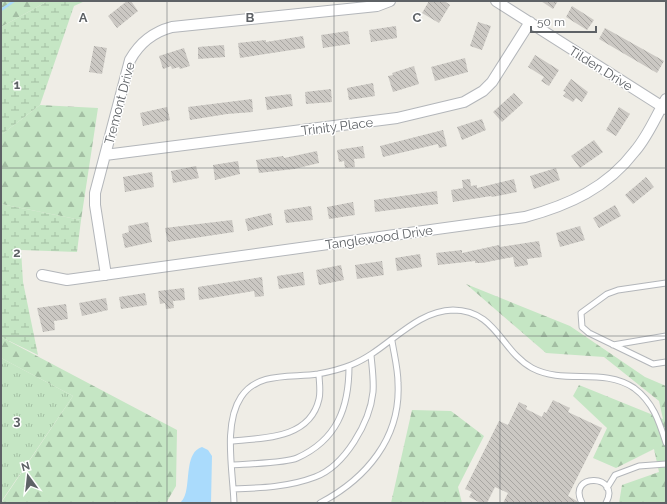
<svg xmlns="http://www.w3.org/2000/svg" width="667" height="504" font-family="Raleway,sans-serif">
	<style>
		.grass { fill: url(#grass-tufts) }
		.forest { fill: url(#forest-firs) }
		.wetland { fill: url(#wetland-marsh) }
		.water { fill: #aadbfc }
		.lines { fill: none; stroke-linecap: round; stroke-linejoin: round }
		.stream { stroke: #aadbfc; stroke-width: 2.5 }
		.building { fill: url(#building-back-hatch) }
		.service-casing { stroke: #b3b6ba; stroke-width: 7 }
		.minor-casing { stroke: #b3b6ba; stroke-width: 12 }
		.service { stroke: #fff; stroke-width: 5 }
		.minor { stroke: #fff; stroke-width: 10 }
		.grid { fill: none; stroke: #5e6266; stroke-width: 1; stroke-opacity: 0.55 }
		.labels { text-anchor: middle; stroke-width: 3; stroke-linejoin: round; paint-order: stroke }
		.street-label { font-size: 13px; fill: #5e6266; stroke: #fff }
		.grid-label { font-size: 13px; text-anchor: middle; font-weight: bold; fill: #5e6266; stroke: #fff; stroke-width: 3; stroke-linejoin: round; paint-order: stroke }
	</style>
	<defs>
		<pattern id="grass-tufts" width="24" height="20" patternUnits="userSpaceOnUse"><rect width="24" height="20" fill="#c5e6c4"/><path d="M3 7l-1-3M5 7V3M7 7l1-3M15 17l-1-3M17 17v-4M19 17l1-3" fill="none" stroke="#a3bea3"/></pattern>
		<pattern id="forest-firs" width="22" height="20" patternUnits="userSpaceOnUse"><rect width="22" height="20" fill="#c5e6c4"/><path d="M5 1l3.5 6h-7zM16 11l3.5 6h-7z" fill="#a3bea3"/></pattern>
		<pattern id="wetland-marsh" width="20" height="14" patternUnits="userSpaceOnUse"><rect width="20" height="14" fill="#c5e6c4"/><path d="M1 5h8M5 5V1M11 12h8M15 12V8" fill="none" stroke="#a3bea3"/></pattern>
		<pattern id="building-back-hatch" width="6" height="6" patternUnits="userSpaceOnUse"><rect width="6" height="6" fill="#cbc8c3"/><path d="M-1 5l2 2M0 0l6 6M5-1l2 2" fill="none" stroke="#a8a6a2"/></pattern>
	</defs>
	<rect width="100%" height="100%" fill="#efede6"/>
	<path class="grass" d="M1,358L73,396L1,502Z"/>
	<path class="forest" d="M1,1H48L1,27Z
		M40,105L98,108L81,220L1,204V135Z
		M466,284L570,326L645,377L666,386V503H619L622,485L659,472L654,449L616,468L593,458L607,428L573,396L579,385L663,419L659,401L604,357L546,353Z
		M1,337L177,430L176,486L166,503H1L73,396L1,358Z
		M412,410L451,411L484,436L458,487L462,503H391Z"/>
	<path class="wetland" d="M48,1H85L74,6L40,105L1,135V27Z
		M1,204L81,220L77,252L21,250L23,282L38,355L1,337Z"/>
	<path class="water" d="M202,447L208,450L212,456L211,503H180C182,501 184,498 185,495C190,481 185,452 202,447Z"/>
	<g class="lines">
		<path class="stream" d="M1,10L14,1"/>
	</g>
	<path class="building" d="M127,1H131L138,11L117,28L108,16Z
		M429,1H444L450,5L439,23L422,13Z
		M541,1H558L553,9Z
		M572,6L594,20L587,30L566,17Z
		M478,22L491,26L482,50L470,46Z
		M396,26L397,38L371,42L369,30Z
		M605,28L664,61L657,73L599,39Z
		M348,31L350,44L323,48L321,35Z
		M303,36L305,48L240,58L238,43L266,40V42Z
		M224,45L225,57L198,59V47Z
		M94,46L107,48L102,74L89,72Z
		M184,48L190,66L180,69L179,67L172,69L171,66L163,69L159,56Z
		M535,55L559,70L549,86L541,81L544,77L528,67Z
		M465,58L468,72L435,81L431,67Z
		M414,66L419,84L393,92L388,76L393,75L392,73Z
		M571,79L588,92L582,102L576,98L573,102L563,96L566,92L563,91Z
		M373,83L375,96L349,100L347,88Z
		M331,89L332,102L306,104L305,92Z
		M514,93L523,103L502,122L493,112Z
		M291,94L293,106L267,110L265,97Z
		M252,99L253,112L227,114L190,120L188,107Z
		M167,107L170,120L143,126L140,113Z
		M619,107L630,114L616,136L606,130Z
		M482,119L486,130L462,140L457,127Z
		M443,130L447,146L439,148L438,144L383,157L380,146Z
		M594,140L603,152L580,168L571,156Z
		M363,146L365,158L354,159L355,167L345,168L344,161L339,162L337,150Z
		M317,151L319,163L294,169L259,173L256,160L283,156L284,158Z
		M238,161L240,174L215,180L213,165Z
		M196,166L199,178L173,183L171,171Z
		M556,168L560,180L534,189L530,176Z
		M152,172L154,187L125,192L123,177Z
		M646,177L654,187L633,204L625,195Z
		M470,179L471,186L477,185V188L514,179L517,192L492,197L491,196L453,202L451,190L463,188L462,180Z
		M437,191L438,204L375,212L374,200Z
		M353,202L355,215L329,219L327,207Z
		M615,205L621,216L599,228L593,218Z
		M311,206L313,220L286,223L284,210Z
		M271,213L273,225L248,231L245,219Z
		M232,220L234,232L168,242L165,228Z
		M148,222L152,242L125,248L122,234L129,232L128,226Z
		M580,226L585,240L560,247L556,233Z
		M539,241L542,257L527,259L528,265L515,267L513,257L482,263H475V261L438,265L436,253L462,250V253L499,245L500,247Z
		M420,254L422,267L397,271L395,258Z
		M382,261L384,275L357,279L355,265Z
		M341,265L344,280L319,285L316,270Z
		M303,272L305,285L279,289L277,276Z
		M262,277L264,296L255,297L254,291L199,300L198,287Z
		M184,288L185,300L173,301L174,308L166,309L165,303L160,304L158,291Z
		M145,293L147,305L121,309L119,297Z
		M106,298L108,310L82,316L79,303Z
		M66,304L68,319L54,321L55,330L43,332L37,308Z
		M553,400L570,408L568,412L602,428L568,496L577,501L578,503H503L508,493L495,487L487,503H481L469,497L472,492L465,489L499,421L508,425L519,402L527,406L526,409L542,417L544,412L546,413Z"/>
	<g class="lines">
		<g class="service-casing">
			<path id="service" d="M666,283L618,290L607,294L581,313L582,327L589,333L653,364L666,362
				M613,345L666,336
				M231,441C264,438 310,439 319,399C321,391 319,381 319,374
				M232,465C246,464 286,463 297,458C337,440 349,408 349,366
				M607,488L615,475L639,466L666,464
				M233,489C261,488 289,487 315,477C345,466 370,422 373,392C374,380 372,367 371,355
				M234,503C233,472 223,424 241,397C258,371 292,378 318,374C329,372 341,369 351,365C387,351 413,311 453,310C496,310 501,351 532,368C564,385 603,367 634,388C653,402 659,421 666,443
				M320,503C366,479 401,438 398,383C398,369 394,354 392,341
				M582,503C566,472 622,474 606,503"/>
		</g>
		<g class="minor-casing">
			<path id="minor" d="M496,1L666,109
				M105,155L397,118L464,102L483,91L492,82L530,22
				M42,275L67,280L525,217C569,205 607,188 635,151C648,136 656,116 666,99
				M106,275L95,205V193L130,60C140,42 153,32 172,27L377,6L390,1"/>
		</g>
		<use href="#service" class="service"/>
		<use href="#minor" class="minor"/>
	</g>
	<path class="grid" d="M167,1V503M334,1V503M500,1V503M1,168H666M1,336H666"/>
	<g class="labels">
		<g class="street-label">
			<text transform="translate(601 68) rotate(32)" y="5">Tilden Drive</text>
			<text transform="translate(119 103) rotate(-75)" y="5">Tremont Drive</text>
			<text transform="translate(337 126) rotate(-7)" y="5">Trinity Place</text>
			<text transform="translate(379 237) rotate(-8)" y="5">Tanglewood Drive</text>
		</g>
	</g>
	<g class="grid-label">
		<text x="83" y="22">A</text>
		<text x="250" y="22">B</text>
		<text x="417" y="22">C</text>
		<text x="17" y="89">1</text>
		<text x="17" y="257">2</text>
		<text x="17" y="425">3</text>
	</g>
	<rect width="667" height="504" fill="none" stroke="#5e6266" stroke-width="4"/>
	<g transform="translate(28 476) rotate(345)" stroke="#ffffff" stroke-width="3" paint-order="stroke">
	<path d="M0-3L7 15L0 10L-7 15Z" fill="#5e6266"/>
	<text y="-6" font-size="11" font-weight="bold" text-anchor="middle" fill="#5e6266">N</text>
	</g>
	<path d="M531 26v6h65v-6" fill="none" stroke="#5e6266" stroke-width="2"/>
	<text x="537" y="26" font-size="12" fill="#5e6266" stroke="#ffffff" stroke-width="3" paint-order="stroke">50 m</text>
</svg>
